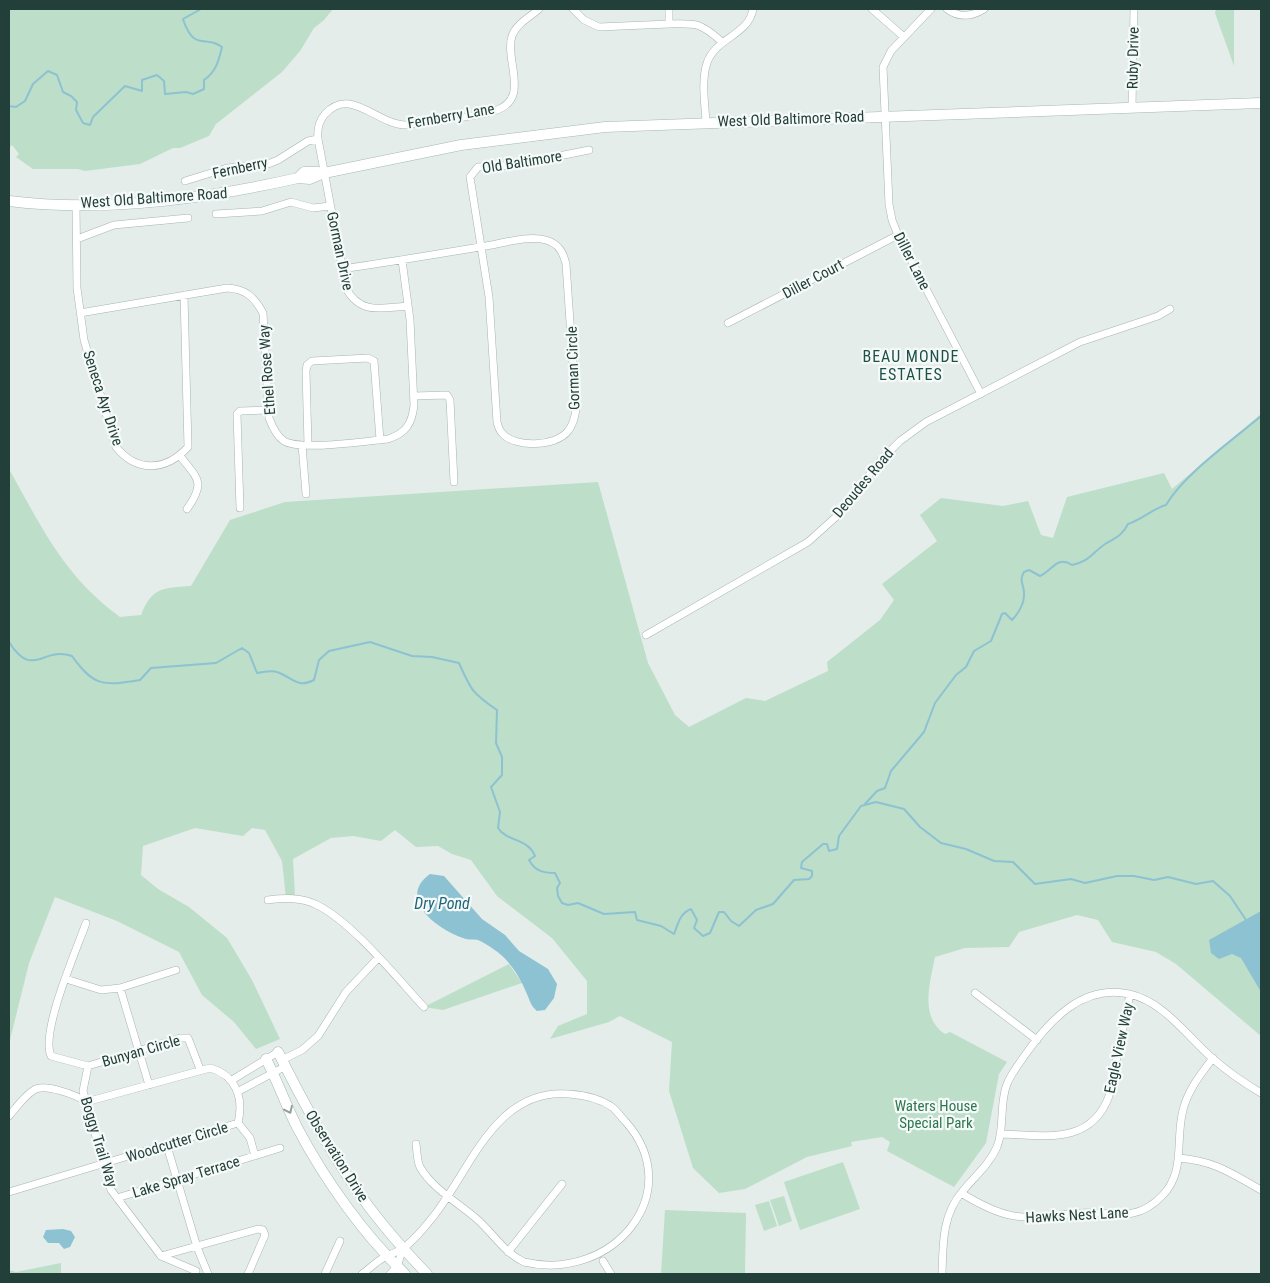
<svg xmlns="http://www.w3.org/2000/svg" width="1270" height="1283" font-family="'Roboto Condensed',sans-serif">
	<style>
		.green { fill: #bddec8 }
		.water { fill: #8dc2d2 }
		.lines { fill: none; stroke-linecap: round; stroke-linejoin: round }
		.stream { stroke: #8dc2d2; stroke-width: 2 }
		.street-casing { stroke: #a6b5b2; stroke-width: 8 }
		.secondary-casing { stroke: #a2b9b3; stroke-width: 11 }
		.street { stroke: #fff; stroke-width: 7 }
		.secondary { stroke: #fff; stroke-width: 10 }
		.oneway { stroke: #919f9c }
		.labels { text-anchor: middle; stroke-width: 4.5; stroke-linejoin: round; paint-order: stroke }
		.street-label { font-size: 15px; fill: #233f3a; stroke: #f5faf8 }
		.park-label { font-size: 15px; fill: #2d764f; stroke: #f5faf8 }
		.neighbourhood-label { font-size: 16px; letter-spacing: 1px; fill: #1f5149; stroke: #f5faf8 }
		.water-label { font-size: 16px; font-style: italic; fill: #1d657b; stroke: #f5faf8 }
	</style>
	<rect width="100%" height="100%" fill="#e4edea"/>
	<path class="green" d="M9,9H333L324,20L314,28L300,51L282,72L216,124L209,136L180,148H173L140,164L85,171L78,169H33L16,157L19,154L12,145L9,148Z
		M1216,9H1234V66L1215,13Z
		M1261,414V1036L1176,964L1156,952L1112,942L1098,920L1077,915L1019,932L1009,947L965,948L935,957C930,983 919,1017 945,1034L950,1032L1007,1062L999,1074L986,1143L954,1187L887,1151L890,1142L882,1137L851,1142L852,1146L807,1157L745,1189L719,1193L693,1168L669,1091L672,1042L620,1016L609,1022L550,1039L558,1026L587,1014V981L552,938L497,896L471,860L452,854L438,846L416,847L395,830L381,841L353,836L331,838L293,859L295,898H286L282,861L265,830L252,828L243,836L195,828L143,846L141,875L158,889L189,907L227,938L252,980L280,1039L256,1049L234,1022L202,995L179,952L117,921L55,897L29,963L9,1044V469C42,528 64,576 120,617L141,615C152,587 163,588 191,586L230,520L285,502L598,482L648,663L675,715L689,727L746,698L765,701L828,671L827,662L880,620L894,600L882,584L937,541L920,515L941,498L1003,506L1028,501L1041,535L1053,538L1067,497L1164,473L1172,489Z
		M509,964L522,983L443,1010L424,1007Z
		M843,1162L860,1209L800,1230L784,1182Z
		M784,1196L792,1221L779,1226L770,1200Z
		M769,1201L777,1226L764,1231L755,1205Z
		M665,1210L746,1213L745,1274H661Z
		M61,1263V1274H9V1270L16,1272Z"/>
	<path class="water" d="M430,874L444,876L482,919L505,935L519,951L548,969L557,984L554,998L545,1010L537,1011C530,1005 530,1000 526,992C521,979 511,963 500,954C494,949 485,943 478,940C474,939 470,940 466,939C440,932 395,899 430,874Z
		M1261,911V992L1241,958L1232,954L1219,959L1211,953L1209,940Z
		M63,1229L71,1231L75,1237L70,1247L64,1249L59,1243H48L43,1237L46,1230Z"/>
	<g class="lines">
		<path class="stream" d="M9,106L16,107L25,101L33,84L48,71L57,75L63,92L71,96L77,102L76,110L83,123L90,125L93,117L125,86L142,91V80L157,75L164,81L165,94L186,92L193,94L204,89V80C216,72 219,60 222,47C206,34 194,53 183,19L201,9
			M9,642C33,680 42,646 72,656C94,687 104,686 140,680L151,668L216,663L242,648L249,653L257,673C264,672 271,670 277,672C292,677 297,689 314,680L319,660L329,651L370,642L412,656L432,657L459,663C471,690 472,693 497,710L496,743L502,757V775L491,787L500,812L498,828C507,842 528,838 535,856L529,860C535,871 543,873 555,873L560,883L557,888L558,896L562,903L568,905L578,903L604,914L635,912L637,920L661,926L674,934C678,924 680,913 691,909L697,920L694,928L703,936L710,933L719,912H724L731,921L739,926L756,910L773,904L794,880L809,879L812,876V871L801,868L802,862L823,844H827L829,851L837,849L839,836L861,806L876,802L904,809L920,827L941,843L966,849L994,861L1013,862L1035,884L1071,879L1085,883L1117,876H1134L1154,880L1168,877L1196,884L1213,881L1230,896L1246,920
			M865,804L877,791L885,788L891,771L924,732L935,703L956,675L966,667L974,651L991,641L1002,614L1005,613L1012,620C1018,614 1024,604 1024,595C1025,586 1018,581 1024,572L1029,570L1040,576C1052,571 1057,555 1072,565C1090,561 1091,554 1105,544C1115,538 1123,535 1128,524C1143,519 1152,509 1166,505C1184,474 1233,440 1261,416"/>
		<g class="street-casing">
			<path id="street" d="M573,9L584,20L599,27L669,24V9
				M872,9L904,37
				M931,9L891,51L883,67L889,204L892,220L898,235L981,394
				M947,9C959,18 971,17 984,9
				M669,24C697,23 701,23 722,42
				M1132,107L1134,9
				M706,122C705,104 701,81 707,63C715,38 749,35 753,9
				M185,181L227,168L268,164L278,160L308,141L318,139
				M76,204L77,288L84,340L116,447C137,473 166,471 188,447L184,295
				M216,214L262,211L291,202L313,208L330,206
				M77,239L114,225L188,218
				M342,269C390,262 438,254 486,246C504,243 528,235 546,240C559,244 563,252 566,264L576,409C575,417 573,425 568,431C556,447 514,448 502,433C499,430 498,426 497,422L489,297L470,177L478,167L514,165L589,150
				M408,306C382,308 360,315 346,288L318,139C317,130 319,121 325,114C351,86 375,124 406,125C434,120 466,119 494,111C532,100 504,60 512,36C516,24 530,17 539,9
				M80,313L227,288C246,289 254,297 263,313L269,418C272,426 276,436 284,441C301,451 366,441 388,439C406,433 412,424 414,405L410,320L402,260
				M728,323L898,235
				M414,396L447,395L450,400L454,482
				M302,445L306,494
				M308,445L306,371L307,365L312,361L368,358L374,361L380,440
				M180,456C198,479 206,482 187,509
				M240,508L237,414L240,411L268,410
				M646,635L808,542L838,515L880,461L900,441L926,422L1080,342L1158,316L1170,309
				M268,900C285,898 301,897 317,905C352,922 397,978 424,1007
				M86,923C77,949 40,1032 51,1056L88,1066L180,1038H188L200,1069
				M66,979L101,990L120,988L176,970
				M120,988L149,1085
				M975,993L1037,1040
				M282,1060L302,1050L318,1036L346,992L378,958
				M88,1066L83,1091L111,1190L161,1256L196,1271
				M232,1080L278,1052
				M237,1092L286,1066
				M9,1116C16,1108 24,1096 34,1090C44,1083 77,1095 86,1102L210,1068C236,1075 244,1098 238,1123L9,1192
				M238,1123L250,1138L255,1156
				M1001,1134C1043,1135 1091,1146 1109,1096L1130,994
				M167,1146L197,1247L208,1274
				M1179,1158C1215,1161 1231,1173 1261,1190
				M961,1193C1012,1224 1023,1218 1080,1213C1098,1211 1115,1217 1133,1213C1144,1211 1154,1204 1162,1196C1186,1172 1175,1140 1183,1110C1188,1090 1200,1075 1213,1058
				M117,1198L280,1148
				M508,1252L562,1184
				M161,1256L258,1229L263,1230L265,1235L248,1274
				M603,1261L611,1274
				M325,1274L340,1241
				M362,1274C369,1269 376,1262 383,1258C390,1254 398,1252 404,1248C412,1241 421,1232 428,1223C469,1177 492,1087 569,1094C584,1095 599,1098 612,1107C617,1111 621,1117 625,1121C689,1192 613,1283 524,1262C505,1253 494,1235 479,1221C462,1205 432,1189 420,1167C417,1161 417,1151 416,1144
				M390,1274L397,1267L403,1248
				M942,1274C943,1245 942,1215 962,1192C974,1177 989,1165 997,1147C1005,1127 999,1104 1007,1084C1011,1074 1019,1064 1025,1055C1049,1021 1082,984 1129,994C1163,1001 1187,1036 1212,1058C1227,1071 1244,1083 1261,1093"/>
		</g>
		<g class="secondary-casing">
			<path id="secondary" d="M298,178L310,179L324,173L461,145L605,127L1261,103
				M9,201C104,213 205,199 298,178L304,172H318
				M278,1052C301,1098 325,1143 354,1186C375,1217 401,1247 427,1274
				M266,1059C278,1082 286,1106 298,1129C325,1180 364,1235 405,1274"/>
		</g>
		<use href="#street" class="street"/>
		<use href="#secondary" class="secondary"/>
	</g>
	<defs><path id="oneway-chevron" d="M-2-3.5L2.5 0L-2 3.5" fill="none" stroke-width="1.6" stroke-linecap="round" stroke-linejoin="round" transform="scale(1.25)"/></defs>
	<use class="oneway" href="#oneway-chevron" transform="translate(289 1110) rotate(65)"/>
	<g class="labels">
		<g class="street-label">
			<text transform="translate(1133 58) rotate(-89)" y="5">Ruby Drive</text>
			<text transform="translate(451 116) rotate(-10)" y="5">Fernberry Lane</text>
			<text transform="translate(791 119) rotate(-2)" y="5">West Old Baltimore Road</text>
			<text transform="translate(522 162) rotate(-9)" y="5">Old Baltimore</text>
			<text transform="translate(240 168) rotate(-12)" y="5">Fernberry</text>
			<text transform="translate(154 198) rotate(-4)" y="5">West Old Baltimore Road</text>
			<text transform="translate(340 251) rotate(78)" y="5">Gorman Drive</text>
			<text transform="translate(912 261) rotate(63)" y="5">Diller Lane</text>
			<text transform="translate(813 279) rotate(-28)" y="5">Diller Court</text>
			<text transform="translate(573 368) rotate(-92)" y="5">Gorman Circle</text>
			<text transform="translate(267 370) rotate(-94)" y="5">Ethel Rose Way</text>
			<text transform="translate(103 398) rotate(72)" y="5">Seneca Ayr Drive</text>
			<text transform="translate(863 483) rotate(-50)" y="5">Deoudes Road</text>
			<text transform="translate(1119 1048) rotate(-78)" y="5">Eagle View Way</text>
			<text transform="translate(141 1051) rotate(-16)" y="5">Bunyan Circle</text>
			<text transform="translate(99 1142) rotate(73)" y="5">Boggy Trail Way</text>
			<text transform="translate(177 1142) rotate(-17)" y="5">Woodcutter Circle</text>
			<text transform="translate(337 1156) rotate(58)" y="5">Observation Drive</text>
			<text transform="translate(186 1177) rotate(-17)" y="5">Lake Spray Terrace</text>
			<text transform="translate(1077 1215) rotate(-3)" y="5">Hawks Nest Lane</text>
		</g>
		<g class="park-label">
			<text x="936" y="1111">Waters House<tspan x="936" dy="17">Special Park</tspan></text>
		</g>
		<g class="neighbourhood-label">
			<text x="911" y="362">BEAU MONDE<tspan x="911" dy="18">ESTATES</tspan></text>
		</g>
		<g class="water-label">
			<text x="442" y="909">Dry Pond</text>
		</g>
	</g>
	<rect width="1270" height="1283" fill="none" stroke="#233f3a" stroke-width="20"/>
</svg>
